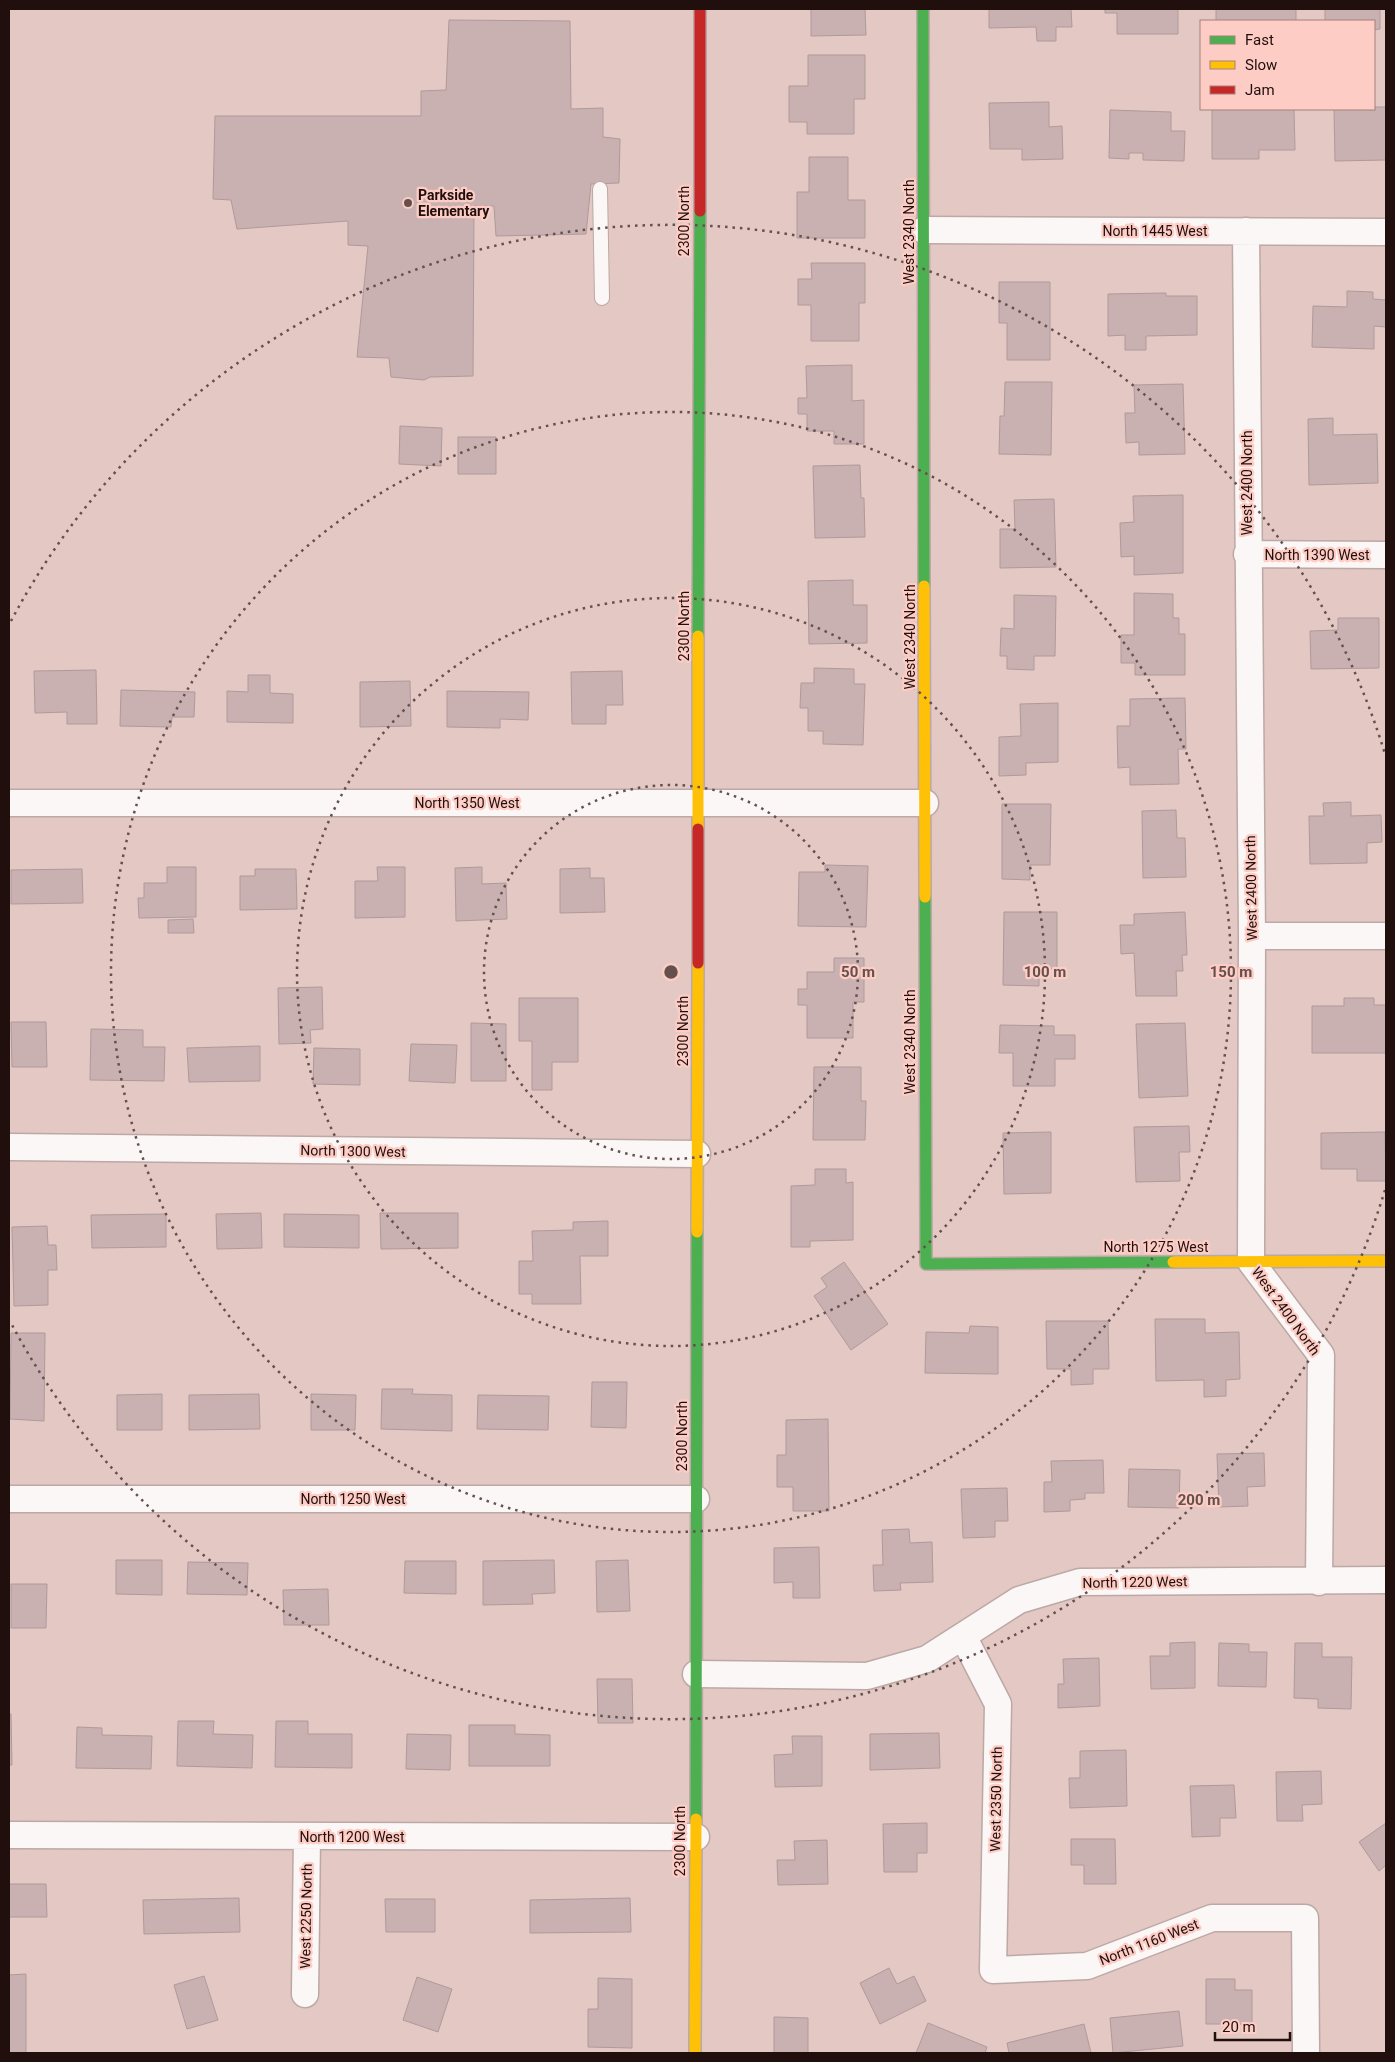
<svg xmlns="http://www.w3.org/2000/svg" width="1395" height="2062" viewBox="0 0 1395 2062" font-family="Roboto,sans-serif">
	<rect width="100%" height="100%" fill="#e3c8c4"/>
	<!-- building -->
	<path fill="#cab1b1" stroke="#af9a9a" d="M 811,9 L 865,9 L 866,35 L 811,36 Z
		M 989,9 L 1071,9 L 1072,27 L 1056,27 L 1056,41 L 1037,41 L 1036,27 L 989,28 Z
		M 1105,9 L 1178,9 L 1178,34 L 1117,34 L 1117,13 L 1105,13 Z
		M 1216,9 L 1296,9 L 1296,21 L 1216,21 Z
		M 1325,9 L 1380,9 L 1380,29 L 1374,30 L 1374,21 L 1325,21 Z
		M 449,20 L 570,21 L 571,109 L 603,108 L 603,137 L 620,139 L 619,183 L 591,184 L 586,234 L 496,236 L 494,206 L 474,206 L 473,376 L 430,377 L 424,380 L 391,377 L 389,358 L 357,357 L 368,246 L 348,245 L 348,221 L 237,229 L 231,200 L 213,199 L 215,116 L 421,116 L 421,91 L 446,90 Z
		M 808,55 L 865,55 L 865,99 L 854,99 L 854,134 L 807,134 L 807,122 L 789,122 L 789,86 L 808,86 Z
		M 1049,102 L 1049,127 L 1062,126 L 1063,159 L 1022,160 L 1022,149 L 990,149 L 989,103 Z
		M 1374,107 L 1386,107 L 1386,160 L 1335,161 L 1334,109 L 1374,109 Z
		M 1212,109 L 1294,109 L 1295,150 L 1259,150 L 1259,159 L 1212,159 Z
		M 1110,110 L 1171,112 L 1171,131 L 1185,131 L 1184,161 L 1143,160 L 1143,153 L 1129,153 L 1129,159 L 1109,158 Z
		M 809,157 L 848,157 L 848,200 L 865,200 L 865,238 L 797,238 L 797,192 L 809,192 Z
		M 811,263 L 865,263 L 865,303 L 859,303 L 859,341 L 811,341 L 811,305 L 798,305 L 798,279 L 812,279 Z
		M 999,282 L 1050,282 L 1050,360 L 1007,360 L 1007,323 L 999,323 Z
		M 1347,291 L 1373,292 L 1373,299 L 1386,300 L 1386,327 L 1374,326 L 1374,349 L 1312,347 L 1313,306 L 1347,307 Z
		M 1166,293 L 1166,296 L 1197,296 L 1197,335 L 1146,336 L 1146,350 L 1125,350 L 1125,335 L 1108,336 L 1108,294 Z
		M 852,365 L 852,401 L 864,400 L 864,444 L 834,444 L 834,431 L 807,431 L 807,414 L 798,414 L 798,398 L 807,398 L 806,366 Z
		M 1005,382 L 1052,382 L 1051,455 L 999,454 L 1000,416 L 1004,416 Z
		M 1183,384 L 1185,454 L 1139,455 L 1139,442 L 1126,443 L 1125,413 L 1135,413 L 1134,385 Z
		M 1333,418 L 1333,435 L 1377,434 L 1378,483 L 1309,485 L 1308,419 Z
		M 400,426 L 442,428 L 441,466 L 399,464 Z
		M 458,437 L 496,437 L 496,474 L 458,474 Z
		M 860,465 L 861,498 L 864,498 L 865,537 L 815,538 L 813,466 Z
		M 1183,495 L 1183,573 L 1134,575 L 1134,556 L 1121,557 L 1120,523 L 1134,522 L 1133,496 Z
		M 1054,499 L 1056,567 L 1000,568 L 1000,529 L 1015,529 L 1014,500 Z
		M 853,580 L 853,605 L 867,605 L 867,643 L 809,644 L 808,581 Z
		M 1134,593 L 1173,594 L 1173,618 L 1179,618 L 1179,634 L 1185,634 L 1185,675 L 1135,675 L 1135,663 L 1121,663 L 1121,635 L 1134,635 Z
		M 1014,595 L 1056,596 L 1055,656 L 1034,656 L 1034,670 L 1007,669 L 1007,656 L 1000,656 L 1001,628 L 1014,629 Z
		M 1338,618 L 1379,618 L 1379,668 L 1311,669 L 1310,631 L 1338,630 Z
		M 814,668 L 854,669 L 854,684 L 865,684 L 863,745 L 823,744 L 823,731 L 808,731 L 808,708 L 800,708 L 801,683 L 814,683 Z
		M 96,670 L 97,724 L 67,724 L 67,712 L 35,713 L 34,671 Z
		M 622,671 L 623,705 L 606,705 L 606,724 L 572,724 L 571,672 Z
		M 248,675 L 270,675 L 270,693 L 293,694 L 293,723 L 227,722 L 227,691 L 248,692 Z
		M 410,681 L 411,726 L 360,727 L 360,682 Z
		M 121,690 L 195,692 L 194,717 L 172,717 L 171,727 L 120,726 Z
		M 447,691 L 529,692 L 528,720 L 500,719 L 500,728 L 447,727 Z
		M 1185,698 L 1186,749 L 1178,749 L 1179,784 L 1130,785 L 1130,767 L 1118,768 L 1117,726 L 1130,726 L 1130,699 Z
		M 1058,703 L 1058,762 L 1026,763 L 1026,775 L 999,776 L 999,737 L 1021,736 L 1020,704 Z
		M 1351,802 L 1351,816 L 1381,815 L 1382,842 L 1367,843 L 1367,863 L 1310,864 L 1309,816 L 1324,816 L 1323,803 Z
		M 1002,804 L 1051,804 L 1050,865 L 1030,865 L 1030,880 L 1002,879 Z
		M 1176,810 L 1177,838 L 1185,838 L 1186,877 L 1143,878 L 1142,811 Z
		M 825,865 L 868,866 L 866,927 L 798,926 L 799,872 L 825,872 Z
		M 167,867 L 196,867 L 196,917 L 139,918 L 138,898 L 144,898 L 144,883 L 167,883 Z
		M 377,867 L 405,867 L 405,917 L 355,918 L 355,881 L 378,881 Z
		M 482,867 L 482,884 L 506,883 L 507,919 L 456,921 L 455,868 Z
		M 590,868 L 590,878 L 604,878 L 605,912 L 560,913 L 560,869 Z
		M 82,869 L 83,903 L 11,904 L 11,870 Z
		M 255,869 L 296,869 L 297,909 L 240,910 L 240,876 L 255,876 Z
		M 1004,912 L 1057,912 L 1057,969 L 1039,969 L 1039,986 L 1003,985 Z
		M 1185,912 L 1187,955 L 1182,955 L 1183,971 L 1176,971 L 1177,996 L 1136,996 L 1134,953 L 1121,954 L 1120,925 L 1134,925 L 1134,914 Z
		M 193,919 L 194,933 L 168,933 L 168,920 Z
		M 834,958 L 864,958 L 864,1002 L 853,1002 L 853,1038 L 807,1038 L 807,1005 L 798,1005 L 798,989 L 807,989 L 807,972 L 834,972 Z
		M 322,987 L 323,1029 L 310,1030 L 311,1043 L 279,1044 L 278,988 Z
		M 519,998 L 578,998 L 578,1062 L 552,1062 L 552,1090 L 532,1090 L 532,1041 L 519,1041 Z
		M 1344,998 L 1374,998 L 1374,1005 L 1386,1005 L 1386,1053 L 1312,1053 L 1312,1006 L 1344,1006 Z
		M 11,1022 L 46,1022 L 47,1067 L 12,1067 Z
		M 471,1023 L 506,1024 L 506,1081 L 471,1081 Z
		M 1185,1023 L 1188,1096 L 1139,1098 L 1136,1024 Z
		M 1000,1025 L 1054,1026 L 1054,1035 L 1075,1035 L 1075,1059 L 1055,1059 L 1055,1086 L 1013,1086 L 1013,1053 L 999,1053 Z
		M 91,1029 L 143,1030 L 143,1047 L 165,1047 L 164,1081 L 90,1080 Z
		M 411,1044 L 457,1045 L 455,1083 L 409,1081 Z
		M 260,1046 L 260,1081 L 189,1082 L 187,1048 Z
		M 314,1048 L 360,1049 L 360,1085 L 313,1084 Z
		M 814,1067 L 861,1067 L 861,1101 L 866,1101 L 865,1140 L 813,1140 Z
		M 1189,1126 L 1190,1152 L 1179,1152 L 1180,1181 L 1136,1182 L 1134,1127 Z
		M 1051,1132 L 1051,1193 L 1004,1194 L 1003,1133 Z
		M 1385,1132 L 1386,1181 L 1357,1181 L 1357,1169 L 1321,1169 L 1321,1133 Z
		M 815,1169 L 846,1169 L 846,1183 L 853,1182 L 853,1240 L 810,1241 L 810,1247 L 791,1247 L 791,1186 L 815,1185 Z
		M 261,1213 L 262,1248 L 217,1249 L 216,1214 Z
		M 380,1213 L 458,1213 L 458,1248 L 381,1249 Z
		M 166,1214 L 166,1247 L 92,1248 L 91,1215 Z
		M 284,1214 L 359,1215 L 359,1248 L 284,1247 Z
		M 608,1221 L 608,1256 L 580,1256 L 581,1304 L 532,1304 L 532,1294 L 519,1294 L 519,1261 L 533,1261 L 532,1231 L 573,1230 L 573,1222 Z
		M 47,1226 L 48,1245 L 56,1245 L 57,1270 L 48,1270 L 48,1305 L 14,1306 L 12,1227 Z
		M 844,1262 L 888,1324 L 851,1350 L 814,1296 L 827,1287 L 821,1278 Z
		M 1155,1319 L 1205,1319 L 1205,1333 L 1239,1332 L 1240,1379 L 1226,1380 L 1226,1396 L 1204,1397 L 1204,1380 L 1156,1381 Z
		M 1046,1321 L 1108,1321 L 1109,1369 L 1093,1369 L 1093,1384 L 1071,1385 L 1071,1369 L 1047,1369 Z
		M 970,1326 L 998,1327 L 998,1374 L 925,1373 L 926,1332 L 969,1333 Z
		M 11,1333 L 45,1333 L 44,1421 L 10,1419 Z
		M 592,1382 L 627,1382 L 626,1428 L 591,1427 Z
		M 382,1389 L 413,1389 L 412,1394 L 452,1395 L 452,1431 L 381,1429 Z
		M 162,1394 L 162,1430 L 117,1430 L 117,1395 Z
		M 259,1394 L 260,1429 L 189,1430 L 189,1395 Z
		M 311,1394 L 356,1395 L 355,1430 L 311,1430 Z
		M 478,1395 L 549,1396 L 548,1430 L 477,1429 Z
		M 828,1419 L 829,1511 L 793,1511 L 793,1487 L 777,1487 L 777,1455 L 786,1455 L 786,1420 Z
		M 1264,1453 L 1265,1486 L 1247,1487 L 1248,1506 L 1219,1507 L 1217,1454 Z
		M 1103,1460 L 1104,1493 L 1085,1493 L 1085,1499 L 1070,1500 L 1070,1511 L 1044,1512 L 1044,1482 L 1052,1482 L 1051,1461 Z
		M 1129,1469 L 1180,1470 L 1179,1508 L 1128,1507 Z
		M 1007,1488 L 1008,1521 L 995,1521 L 995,1537 L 963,1538 L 961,1489 Z
		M 909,1529 L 910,1543 L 932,1542 L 933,1582 L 900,1583 L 901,1590 L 874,1591 L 873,1565 L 883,1565 L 882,1530 Z
		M 819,1547 L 820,1598 L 793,1598 L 793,1582 L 774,1583 L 774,1548 Z
		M 116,1560 L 162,1560 L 162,1595 L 116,1594 Z
		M 554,1560 L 555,1593 L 532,1594 L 533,1604 L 483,1605 L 483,1561 Z
		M 628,1560 L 630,1611 L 597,1612 L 596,1561 Z
		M 405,1561 L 456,1561 L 456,1594 L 404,1593 Z
		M 188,1562 L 248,1563 L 247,1595 L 187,1594 Z
		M 11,1584 L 47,1584 L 46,1628 L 11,1628 Z
		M 328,1589 L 329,1625 L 284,1625 L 283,1590 Z
		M 1195,1642 L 1195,1688 L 1151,1689 L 1150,1656 L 1170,1656 L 1170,1643 Z
		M 1219,1643 L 1249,1644 L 1249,1652 L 1267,1652 L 1266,1687 L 1218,1686 Z
		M 1295,1643 L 1322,1643 L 1322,1657 L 1352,1657 L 1351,1709 L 1318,1708 L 1318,1699 L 1294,1698 Z
		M 1099,1658 L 1100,1706 L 1058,1708 L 1058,1684 L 1064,1684 L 1063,1659 Z
		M 597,1679 L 632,1679 L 633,1723 L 598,1723 Z
		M 9,1714 L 11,1714 L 12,1765 L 9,1765 Z
		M 178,1721 L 214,1721 L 213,1734 L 253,1735 L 252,1768 L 177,1766 Z
		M 276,1721 L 308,1721 L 308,1734 L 352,1734 L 352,1768 L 275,1767 Z
		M 469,1725 L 515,1725 L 515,1734 L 550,1735 L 550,1766 L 469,1766 Z
		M 77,1727 L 102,1728 L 102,1735 L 152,1736 L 151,1769 L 76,1768 Z
		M 939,1733 L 940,1768 L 870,1770 L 870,1734 Z
		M 407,1734 L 451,1735 L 450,1770 L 406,1769 Z
		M 792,1736 L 822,1736 L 822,1786 L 775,1787 L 774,1755 L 793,1754 Z
		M 1126,1750 L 1127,1806 L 1070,1808 L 1069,1778 L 1080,1778 L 1080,1751 Z
		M 1321,1771 L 1322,1804 L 1302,1805 L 1303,1821 L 1277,1821 L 1276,1772 Z
		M 1234,1785 L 1236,1818 L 1220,1818 L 1220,1836 L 1192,1837 L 1190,1786 Z
		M 927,1823 L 927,1853 L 917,1853 L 917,1872 L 884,1872 L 883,1824 Z
		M 1386,1823 L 1386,1865 L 1379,1871 L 1359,1842 Z
		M 1071,1839 L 1115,1839 L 1116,1884 L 1084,1884 L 1084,1865 L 1071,1865 Z
		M 827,1840 L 828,1884 L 778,1885 L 777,1860 L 795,1860 L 794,1841 Z
		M 9,1884 L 46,1884 L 47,1917 L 9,1917 Z
		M 239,1898 L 240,1932 L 144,1934 L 143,1900 Z
		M 630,1898 L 631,1932 L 530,1933 L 530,1900 Z
		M 385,1899 L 435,1899 L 435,1932 L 386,1932 Z
		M 889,1968 L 897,1984 L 914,1976 L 926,2001 L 880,2024 L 860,1983 Z
		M 26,1974 L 26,2053 L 9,2053 L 9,1975 Z
		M 204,1976 L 218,2020 L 187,2029 L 174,1985 Z
		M 417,1977 L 452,1989 L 438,2032 L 403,2020 Z
		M 598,1978 L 632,1979 L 632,2048 L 588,2047 L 588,2009 L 598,2009 Z
		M 1206,1979 L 1235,1979 L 1235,1990 L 1252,1990 L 1252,2024 L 1206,2024 Z
		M 1179,2011 L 1183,2046 L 1113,2053 L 1110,2018 Z
		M 774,2017 L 808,2018 L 808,2053 L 774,2053 Z
		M 928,2023 L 987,2047 L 985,2053 L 916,2053 Z
		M 1084,2024 L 1091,2053 L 1009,2053 L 1007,2043 Z"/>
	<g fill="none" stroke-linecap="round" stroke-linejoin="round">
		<!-- lane casing -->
		<g stroke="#bca8a5" stroke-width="16">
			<path id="lane" d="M 600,189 L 602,298"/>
		</g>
		<!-- street casing -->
		<g stroke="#bca8a5" stroke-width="29">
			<path id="street" d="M 924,230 L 1386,232
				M 1246,231 L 1252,936 L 1251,1262 L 1321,1355 L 1319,1582
				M 1247,554 L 1386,555
				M 9,803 L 925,803
				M 1252,936 L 1386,936
				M 9,1147 L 697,1154
				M 9,1499 L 696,1499
				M 963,1636 L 998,1704 L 993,1970 L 1087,1966 L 1212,1918 L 1305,1918 L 1306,2053
				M 696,1674 L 867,1676 L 927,1659 L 1019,1600 L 1080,1582 L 1386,1580
				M 9,1835 L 696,1837
				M 305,1994 L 307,1837"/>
		</g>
		<!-- fast casing -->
		<g stroke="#bca8a5" stroke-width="14">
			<path id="fast" d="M 923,9 L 924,586
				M 698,636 L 700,211
				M 925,897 L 926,1264 L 1173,1262
				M 696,1819 L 697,1232"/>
		</g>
		<!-- slow casing -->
		<g stroke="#bca8a5" stroke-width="14">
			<path id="slow" d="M 924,586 L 925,897
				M 698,829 L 698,636
				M 697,1232 L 698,963
				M 1173,1262 L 1386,1261
				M 695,2053 L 696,1819"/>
		</g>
		<!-- jam casing -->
		<g stroke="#bca8a5" stroke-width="14">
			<path id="jam" d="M 700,211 L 700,9
				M 698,963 L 698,829"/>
		</g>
		<!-- lane -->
		<use href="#lane" stroke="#fbf7f6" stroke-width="14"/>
		<!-- street -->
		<use href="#street" stroke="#fbf7f6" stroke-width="26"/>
		<!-- fast -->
		<use href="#fast" stroke="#4caf50" stroke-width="11"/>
		<!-- slow -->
		<use href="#slow" stroke="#ffc107" stroke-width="11"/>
		<!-- jam -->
		<use href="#jam" stroke="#c62828" stroke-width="11"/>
	</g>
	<!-- distance rings -->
	<g fill="none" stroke="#64504d" stroke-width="2.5" stroke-dasharray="2.5 5">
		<circle cx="671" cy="972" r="187"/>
		<circle cx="671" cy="972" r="374"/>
		<circle cx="671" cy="972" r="560"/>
		<path d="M1385 1190A747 747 0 0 1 11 1323M11 621A747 747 0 0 1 1385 754"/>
	</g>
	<!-- markers -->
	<circle fill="#64504d" stroke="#fdccc4" stroke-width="2" cx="408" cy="203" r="5"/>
	<g text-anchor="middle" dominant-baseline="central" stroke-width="4.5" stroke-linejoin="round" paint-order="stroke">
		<!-- poi labels -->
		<g font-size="14" font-weight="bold" fill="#200f0d" stroke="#fdccc4" text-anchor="start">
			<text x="418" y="195">Parkside<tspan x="418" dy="16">Elementary</tspan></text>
		</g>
		<!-- street labels -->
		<g font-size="14" fill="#200f0d" stroke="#fdccc4">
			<text transform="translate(684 221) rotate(-90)">2300 North</text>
			<text x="1155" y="231">North 1445 West</text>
			<text transform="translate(909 232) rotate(-90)">West 2340 North</text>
			<text transform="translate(1247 483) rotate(-90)">West 2400 North</text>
			<text x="1317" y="555">North 1390 West</text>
			<text transform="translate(684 626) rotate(-90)">2300 North</text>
			<text transform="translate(910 637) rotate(-90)">West 2340 North</text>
			<text x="467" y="803">North 1350 West</text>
			<text transform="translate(1251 888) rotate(-91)">West 2400 North</text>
			<text transform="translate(683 1031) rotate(-90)">2300 North</text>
			<text transform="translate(910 1042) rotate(-90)">West 2340 North</text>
			<text transform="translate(353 1151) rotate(1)">North 1300 West</text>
			<text x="1156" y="1247">North 1275 West</text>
			<text transform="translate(1286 1311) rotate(54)">West 2400 North</text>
			<text transform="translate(682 1436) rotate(-90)">2300 North</text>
			<text x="353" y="1499">North 1250 West</text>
			<text transform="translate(1135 1582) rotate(-1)">North 1220 West</text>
			<text transform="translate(996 1799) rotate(-89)">West 2350 North</text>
			<text x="352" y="1837">North 1200 West</text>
			<text transform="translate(680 1841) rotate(-90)">2300 North</text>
			<text transform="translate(306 1916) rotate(-89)">West 2250 North</text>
			<text transform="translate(1149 1942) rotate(-21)">North 1160 West</text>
		</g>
	</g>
	<circle cx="671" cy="972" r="8" fill="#64504d" stroke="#fdccc4" stroke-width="2.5"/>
	<g font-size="15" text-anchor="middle" font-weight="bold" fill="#64504d" stroke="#fdccc4" stroke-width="4.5" stroke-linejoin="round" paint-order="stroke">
		<text x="858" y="977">50 m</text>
		<text x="1045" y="977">100 m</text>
		<text x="1231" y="977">150 m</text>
		<text x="1199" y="1505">200 m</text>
	</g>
	<!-- border -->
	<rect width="1395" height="2062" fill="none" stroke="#200f0d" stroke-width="20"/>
	<!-- legend -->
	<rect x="1200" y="20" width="175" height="90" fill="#fdccc4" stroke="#a5807b"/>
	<rect x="1210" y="36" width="25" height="8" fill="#4caf50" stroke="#a5807b"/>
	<text x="1245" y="45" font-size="15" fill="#200f0d">Fast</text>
	<rect x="1210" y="61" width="25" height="8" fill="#ffc107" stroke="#a5807b"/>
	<text x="1245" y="70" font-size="15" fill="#200f0d">Slow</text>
	<rect x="1210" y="86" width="25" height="8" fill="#c62828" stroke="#a5807b"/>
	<text x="1245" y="95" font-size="15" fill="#200f0d">Jam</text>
	<!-- scale -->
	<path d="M1215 2032v8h75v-8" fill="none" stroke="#200f0d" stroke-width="2.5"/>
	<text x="1222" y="2032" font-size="15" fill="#200f0d" stroke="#fdccc4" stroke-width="4" paint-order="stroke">20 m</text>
</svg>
